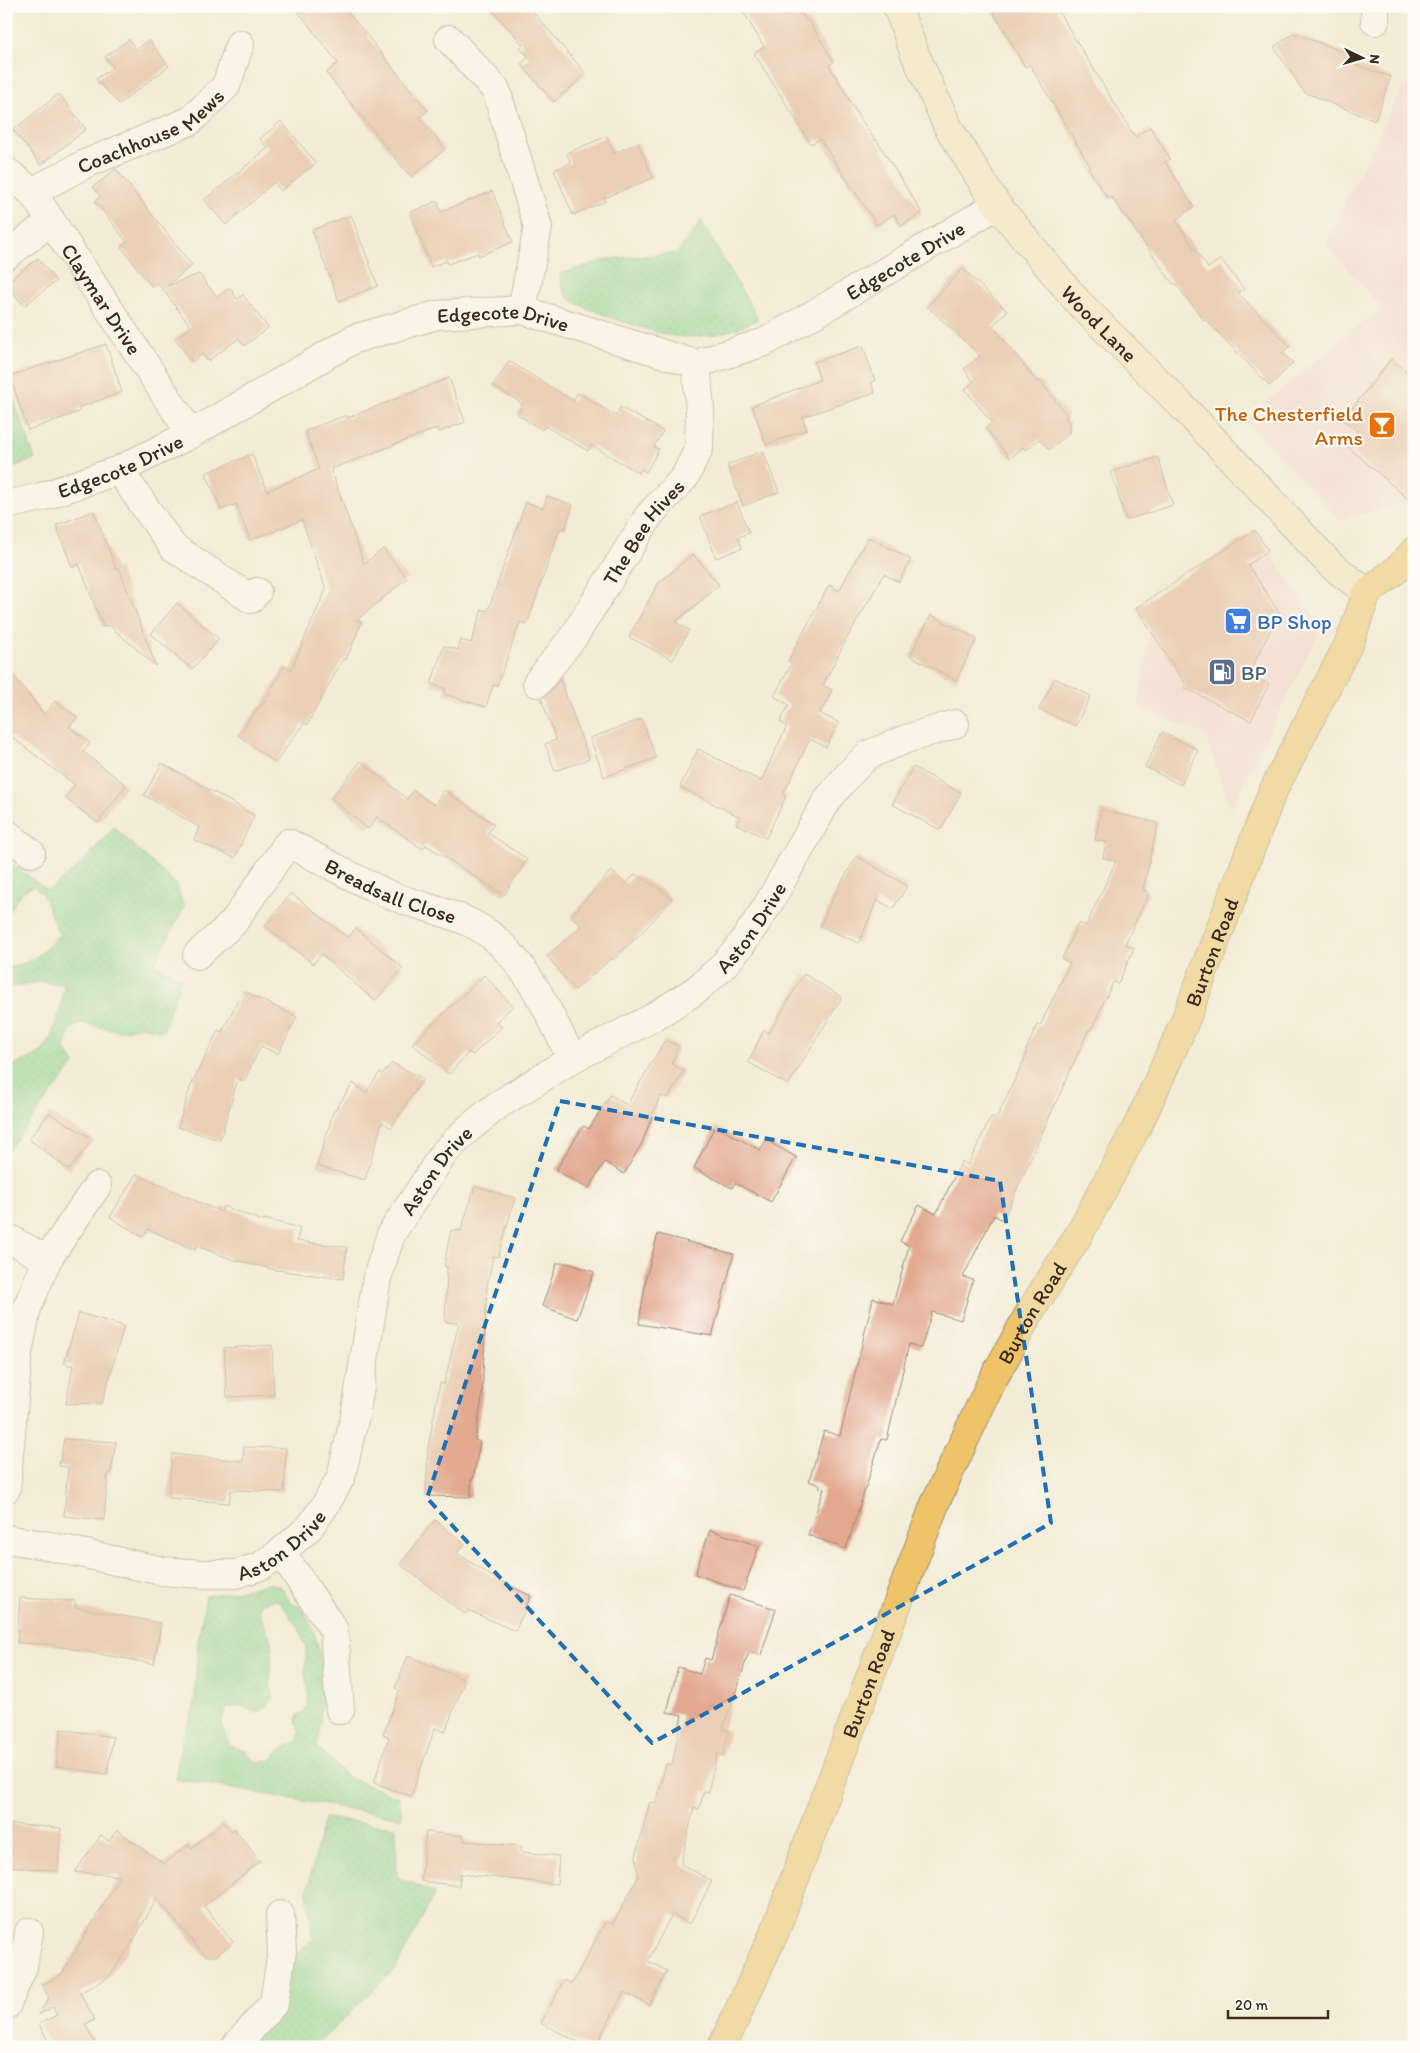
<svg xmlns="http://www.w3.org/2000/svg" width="1420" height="2053" viewBox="0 0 1420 2053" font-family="Itim,sans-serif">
	<defs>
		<pattern id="green-dots" width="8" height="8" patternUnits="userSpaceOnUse" patternTransform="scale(1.25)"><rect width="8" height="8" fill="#83d291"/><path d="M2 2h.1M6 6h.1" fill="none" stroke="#72b47d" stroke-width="1.8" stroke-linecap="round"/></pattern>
	</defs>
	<rect width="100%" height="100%" fill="#fdfcf7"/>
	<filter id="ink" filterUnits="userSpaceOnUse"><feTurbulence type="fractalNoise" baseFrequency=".02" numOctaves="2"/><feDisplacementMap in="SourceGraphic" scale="10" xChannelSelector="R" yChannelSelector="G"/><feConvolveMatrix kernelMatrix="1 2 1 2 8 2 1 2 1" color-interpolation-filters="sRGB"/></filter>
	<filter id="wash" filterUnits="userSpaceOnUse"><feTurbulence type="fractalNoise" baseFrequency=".0096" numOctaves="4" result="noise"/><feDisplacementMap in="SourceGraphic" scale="20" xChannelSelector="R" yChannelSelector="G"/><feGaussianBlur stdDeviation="1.12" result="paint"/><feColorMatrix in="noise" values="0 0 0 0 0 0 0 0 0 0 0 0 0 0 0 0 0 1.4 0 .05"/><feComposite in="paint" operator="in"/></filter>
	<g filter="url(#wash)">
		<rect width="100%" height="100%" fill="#f3ecd6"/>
		<!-- built -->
		<path fill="#f7cfd1" d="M 1404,83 L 1414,89 L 1414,500 L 1339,520 L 1247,423 L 1251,415 L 1381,307 L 1325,243 Z
			M 1268,551 L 1322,627 L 1231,809 L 1205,735 L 1138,706 L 1150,629 Z"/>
		<!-- green -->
		<path fill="url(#green-dots)" stroke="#5f7e58" fill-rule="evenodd" d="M 701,221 L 758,319 C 733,333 701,339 673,336 C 657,334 578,308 569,298 C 563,291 561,283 560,274 L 609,259 L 677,253 Z
			M 6,378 L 35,459 L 6,469 Z
			M 114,827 L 176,885 L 184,907 L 155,964 L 181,978 L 163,1031 L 142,1026 L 119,1031 L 81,1023 L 69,1030 L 65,1049 L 75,1063 L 6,1153 L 6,1069 C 17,1063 32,1059 42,1051 C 53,1042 63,999 64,984 L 41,982 L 6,987 L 6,968 C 30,964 45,953 59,934 L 42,893 L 34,886 C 19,890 12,906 6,919 L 6,886 L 9,868 L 6,865 L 6,859 L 48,891 L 78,867 Z
			M 269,1583 L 281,1587 L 291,1604 L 300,1606 C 330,1651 323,1697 317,1747 L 349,1778 L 399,1797 L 402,1818 L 176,1779 L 178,1758 L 183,1739 L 194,1707 L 198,1642 L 206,1596 L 248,1589 ZM 275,1600 L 280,1602 L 299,1629 L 306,1648 L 305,1674 L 309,1697 L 307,1707 L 304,1712 L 298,1715 L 296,1722 C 306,1749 289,1741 278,1752 C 276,1754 276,1757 274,1759 L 259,1763 L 252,1759 L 246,1751 L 230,1746 C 224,1731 216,1720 229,1707 L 244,1706 C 257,1719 266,1710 273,1696 C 266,1674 275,1658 270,1638 C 267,1625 257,1619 260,1604 Z
			M 324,1818 L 396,1827 L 397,1877 L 435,1893 L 396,1968 L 315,2047 L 245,2047 L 297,1954 L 313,1939 L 307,1892 Z"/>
		<g id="blocks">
			<!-- building -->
			<path fill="#e2a990" d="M 294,6 L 343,6 L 428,111 L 420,117 L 445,149 L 411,177 L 326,73 L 338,63 Z
				M 489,6 L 528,6 L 586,74 L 554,102 L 521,64 L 529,57 L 520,48 L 523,45 Z
				M 740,6 L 797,6 L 806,21 L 808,20 L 834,62 L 829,65 L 858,115 L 875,140 L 876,139 L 922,213 L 901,226 L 894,214 L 877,225 L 820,139 L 811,144 L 754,53 L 764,47 Z
				M 990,6 L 1055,6 L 1135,137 L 1150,127 L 1170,159 L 1165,162 L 1194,207 L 1175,220 L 1208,268 L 1221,259 L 1244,289 L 1238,293 L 1290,346 L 1282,353 L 1293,363 L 1270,386 L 1205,319 L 1204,320 L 1175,283 L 1173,284 L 1112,197 L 1108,199 L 1088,167 L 1090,166 L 1030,65 L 1025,67 Z
				M 1294,33 L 1359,58 L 1356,65 L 1391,77 L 1375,121 L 1304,92 L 1274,47 Z
				M 129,39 L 136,50 L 149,40 L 169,66 L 119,104 L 96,79 L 113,67 L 105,57 Z
				M 59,94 L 86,129 L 41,165 L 13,130 Z
				M 281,121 L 316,163 L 281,191 L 274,182 L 226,225 L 204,200 L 268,148 L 260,139 Z
				M 607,136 L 614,153 L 638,143 L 653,178 L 604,198 L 606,201 L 573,215 L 554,170 L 571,163 L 567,153 Z
				M 116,169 L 192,265 L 167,286 L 199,274 L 217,297 L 230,288 L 237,299 L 243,295 L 268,328 L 244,346 L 239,338 L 208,361 L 203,354 L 192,362 L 175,338 L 191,327 L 158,283 L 152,287 L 121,247 L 127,242 L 95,201 L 101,197 L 93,187 Z
				M 492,191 L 513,242 L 479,256 L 478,253 L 448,264 L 447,261 L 431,267 L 410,212 L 437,201 L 441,212 Z
				M 351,215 L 378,286 L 339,301 L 312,230 Z
				M 38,258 L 56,281 L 24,306 L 6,283 Z
				M 963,269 L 1007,311 L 993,326 L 1037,382 L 1039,380 L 1068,416 L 1065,418 L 1069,423 L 1069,433 L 1049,450 L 1039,439 L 1026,450 L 1023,447 L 1010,458 L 985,428 L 992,423 L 965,389 L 974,382 L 964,369 L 980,356 L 927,306 Z
				M 106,344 L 122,392 L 78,408 L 79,412 L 28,430 L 10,376 Z
				M 863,346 L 875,381 L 871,382 L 875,393 L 802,417 L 807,429 L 766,445 L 752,406 L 820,380 L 814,362 Z
				M 1391,359 L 1414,377 L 1414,504 L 1347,446 L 1358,431 L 1343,420 Z
				M 509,361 L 573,401 L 578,393 L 616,416 L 620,407 L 663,431 L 654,447 L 659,449 L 646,472 L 641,469 L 639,473 L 591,445 L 588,451 L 545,426 L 542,430 L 517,414 L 523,404 L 493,386 Z
				M 449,378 L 465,422 L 439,432 L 438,428 L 331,469 L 364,564 L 383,549 L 407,578 L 357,620 L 362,622 L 346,660 L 343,659 L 307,725 L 304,723 L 275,763 L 238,735 L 260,705 L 262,706 L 284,666 L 291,670 L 326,589 L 302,520 L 250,540 L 236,504 L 221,510 L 206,473 L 252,454 L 267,491 L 319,469 L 305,431 L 346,415 L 347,418 Z
				M 763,451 L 779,492 L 743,506 L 727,465 Z
				M 1158,457 L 1173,505 L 1126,520 L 1111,472 Z
				M 547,496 L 573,505 L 565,529 L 560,528 L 527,624 L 520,622 L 497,686 L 493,685 L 486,707 L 444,694 L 446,689 L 431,684 L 444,646 L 458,650 L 461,640 L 471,643 L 482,609 L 488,611 L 526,502 L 543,508 Z
				M 737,502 L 749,533 L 738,537 L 742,548 L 716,558 L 700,516 Z
				M 94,511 L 116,569 L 119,568 L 156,666 L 109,625 L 103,627 L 79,564 L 72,567 L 56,525 Z
				M 1255,530 L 1268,551 L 1248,565 L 1279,612 L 1249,674 L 1269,684 L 1251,721 L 1185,688 L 1186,685 L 1136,608 Z
				M 868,537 L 911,559 L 899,582 L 884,574 L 846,640 L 823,685 L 832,690 L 820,713 L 839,723 L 826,747 L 810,739 L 783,795 L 786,796 L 766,838 L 736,824 L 740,817 L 680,787 L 698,749 L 761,781 L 787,726 L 780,722 L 789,705 L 774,696 L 792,663 L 788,661 L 829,585 L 839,591 Z
				M 693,554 L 719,585 L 676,622 L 689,630 L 673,660 L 629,637 L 658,584 Z
				M 177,603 L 219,639 L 192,669 L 151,634 Z
				M 931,615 L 977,639 L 956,680 L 910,656 Z
				M 6,665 L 44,715 L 55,701 L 77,717 L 69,727 L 90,743 L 83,752 L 126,785 L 98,823 L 65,798 L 75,785 L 6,733 Z
				M 1055,678 L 1091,696 L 1075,726 L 1039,709 Z
				M 560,679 L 589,759 L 555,771 L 545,744 L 556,740 L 541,698 L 549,693 Z
				M 642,719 L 656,758 L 604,777 L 590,738 Z
				M 1162,732 L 1198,750 L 1181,785 L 1145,767 Z
				M 361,761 L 407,799 L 413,790 L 434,805 L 444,790 L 494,824 L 488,833 L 527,859 L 504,895 L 426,845 L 423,849 L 377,817 L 368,829 L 331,798 Z
				M 162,763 L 254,815 L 235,858 L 194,840 L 199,827 L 144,795 Z
				M 913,767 L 961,793 L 940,830 L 892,804 Z
				M 1101,810 L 1158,823 L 1143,890 L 1149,893 L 1125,944 L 1134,948 L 1118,984 L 1113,982 L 1091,1030 L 1089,1029 L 1003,1220 L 994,1215 L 963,1277 L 973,1280 L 961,1320 L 932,1312 L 921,1348 L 909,1344 L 887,1440 L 881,1439 L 846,1549 L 808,1535 L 824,1489 L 820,1488 L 820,1485 L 809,1481 L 824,1431 L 840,1436 L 873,1298 L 893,1304 L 909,1246 L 900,1241 L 919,1205 L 936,1214 L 962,1161 L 968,1165 L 991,1117 L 996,1119 L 1027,1054 L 1025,1053 L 1037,1025 L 1040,1026 L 1070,963 L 1062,959 L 1078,923 L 1086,926 L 1116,861 L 1103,858 L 1106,842 L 1095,840 Z
				M 857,856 L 907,886 L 893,909 L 877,900 L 859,943 L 820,926 L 835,893 Z
				M 611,871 L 626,884 L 635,874 L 662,890 L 672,899 L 646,928 L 613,960 L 612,958 L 575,990 L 547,956 L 581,926 L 571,916 Z
				M 291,893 L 348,938 L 356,928 L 403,968 L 375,1001 L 321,954 L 313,964 L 265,926 Z
				M 804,974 L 842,997 L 788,1085 L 748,1062 L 764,1030 L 769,1033 Z
				M 484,975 L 513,1006 L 496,1022 L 502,1027 L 472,1055 L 469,1052 L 449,1074 L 412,1044 Z
				M 243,991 L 297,1017 L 278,1054 L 261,1046 L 244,1081 L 238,1079 L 220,1140 L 178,1127 L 190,1088 L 218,1030 L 222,1032 Z
				M 665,1040 L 678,1046 L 672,1064 L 684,1071 L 668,1098 L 660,1096 L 642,1143 L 624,1174 L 605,1162 L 588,1189 L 556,1170 L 583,1126 L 589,1129 L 610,1095 L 627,1105 Z
				M 392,1063 L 423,1079 L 391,1128 L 382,1122 L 365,1180 L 317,1166 L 333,1113 L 353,1083 L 366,1093 L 380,1072 L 382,1074 Z
				M 49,1113 L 93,1139 L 69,1170 L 29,1139 Z
				M 715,1126 L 760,1150 L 766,1140 L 796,1157 L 771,1202 L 735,1183 L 732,1188 L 694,1168 Z
				M 136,1174 L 221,1212 L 223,1206 L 263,1221 L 264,1219 L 300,1228 L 297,1241 L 347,1247 L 343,1279 L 276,1270 L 231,1259 L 197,1246 L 195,1250 L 148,1229 L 143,1237 L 110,1217 Z
				M 475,1186 L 515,1198 L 498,1257 L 493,1256 L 487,1286 L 482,1398 L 475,1440 L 480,1442 L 473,1479 L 471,1479 L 471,1497 L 426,1496 L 428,1447 L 440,1383 L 444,1384 L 459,1323 L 445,1322 L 447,1267 L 444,1266 L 451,1230 L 461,1231 Z
				M 658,1234 L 734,1254 L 712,1336 L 639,1324 L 646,1278 Z
				M 557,1263 L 568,1263 L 594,1272 L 577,1319 L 542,1306 Z
				M 79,1313 L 124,1326 L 102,1403 L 66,1404 L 73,1366 L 64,1363 Z
				M 272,1345 L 274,1395 L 227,1397 L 224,1348 Z
				M 64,1439 L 116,1442 L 111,1473 L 108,1473 L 104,1520 L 64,1516 L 68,1467 L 59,1466 Z
				M 244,1447 L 286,1448 L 284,1492 L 231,1490 L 229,1503 L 168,1498 L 172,1454 L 243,1461 Z
				M 435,1520 L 465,1544 L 457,1553 L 491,1576 L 531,1596 L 515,1631 L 468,1610 L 465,1614 L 400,1564 Z
				M 710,1530 L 759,1546 L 743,1591 L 695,1574 Z
				M 730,1595 L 776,1609 L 761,1655 L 749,1652 L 723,1729 L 729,1731 L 723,1755 L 717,1754 L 708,1792 L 704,1791 L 699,1809 L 694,1807 L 681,1864 L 712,1881 L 690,1924 L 672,1914 L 648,1961 L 667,1971 L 649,2005 L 624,1992 L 595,2047 L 588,2047 L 541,2023 L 564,1980 L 572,1984 L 606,1921 L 613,1924 L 638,1877 L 636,1856 L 650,1802 L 656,1803 L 666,1764 L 672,1765 L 682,1715 L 667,1712 L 678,1667 L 700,1674 L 705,1658 L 711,1660 Z
				M 20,1598 L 75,1601 L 75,1607 L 161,1623 L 154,1664 L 46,1644 L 17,1643 Z
				M 408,1656 L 465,1680 L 445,1732 L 435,1728 L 411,1796 L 374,1783 L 389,1737 L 383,1735 L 400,1690 L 395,1688 Z
				M 61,1729 L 113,1737 L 107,1774 L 56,1766 Z
				M 223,1822 L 231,1831 L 234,1829 L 260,1861 L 204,1906 L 233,1942 L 216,1956 L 205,1956 L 157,1899 L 127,1951 L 110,1976 L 80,1993 L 95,2020 L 85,2024 L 97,2047 L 51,2047 L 39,2024 L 57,2015 L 53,2007 L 38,2015 L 49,1998 L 42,1985 L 62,1974 L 120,1876 L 75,1872 L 101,1835 L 109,1841 L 117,1830 L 164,1864 L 189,1844 L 192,1848 Z
				M 11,1824 L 61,1828 L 58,1871 L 7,1866 Z
				M 426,1832 L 464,1836 L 464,1841 L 522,1846 L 521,1852 L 559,1856 L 557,1884 L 460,1874 L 459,1886 L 421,1881 Z"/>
		</g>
	</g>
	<g filter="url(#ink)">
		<use href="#blocks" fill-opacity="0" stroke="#978b7a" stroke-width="1"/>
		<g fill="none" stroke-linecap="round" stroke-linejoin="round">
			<!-- street casing -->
			<g stroke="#978b7a" stroke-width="30">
				<g id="street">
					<path d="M 1375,6 L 1375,21"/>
					<path d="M 449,39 L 496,90 L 538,227 L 522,310"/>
					<path id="s1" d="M 6,171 L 32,192 L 191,434"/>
					<path id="s2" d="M 32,192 L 85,164 L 190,121 L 226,86 L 240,44"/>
					<path d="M 6,256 L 51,221"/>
					<path d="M 119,470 L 173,547 L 251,599 L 257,592"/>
					<path id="s3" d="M 6,505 L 41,497 L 119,470 L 191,434 L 354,339 L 437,315 L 522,310 L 696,364 L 765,342 L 821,310 L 997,205"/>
					<path id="s4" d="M 537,683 L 574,636 L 650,514 L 685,477 L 699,448 L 700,409 L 696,364"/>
					<path d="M 6,833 L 31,853"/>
					<path id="s5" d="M 197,955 L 233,923 L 288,843 C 320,859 351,877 383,892 C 423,910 467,912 500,943 C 533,975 552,1019 572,1059"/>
					<path d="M 10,1239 L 47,1260"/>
					<path d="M 6,1489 L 18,1353 L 27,1308 L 47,1260 L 97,1186"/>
					<path id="s6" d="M 6,1539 L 44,1545 L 162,1571 L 202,1574 L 236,1574 L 261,1566 L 281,1552 L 309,1528 L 326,1504 L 341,1477 L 356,1411 L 377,1278 L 391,1234 L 444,1153 L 468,1129 L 498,1105 L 572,1059 L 652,1018 L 696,990 L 721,968 L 741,945 L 766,908 L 828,799 L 848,775 L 868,755 L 906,739 L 955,724"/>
					<path d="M 281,1552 L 334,1630 L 340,1710"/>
					<path d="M 6,2006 L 23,1967 L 29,1932"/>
					<path d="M 235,2047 L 274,2003 L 282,1951 L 280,1915"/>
				</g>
			</g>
			<!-- secondary casing -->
			<g stroke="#978b7a" stroke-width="30">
				<g id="secondary">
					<path id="s7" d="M 897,6 L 915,54 L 948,127 L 997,205 L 1078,302 L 1182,406 L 1330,564 L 1367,593"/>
				</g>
			</g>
			<!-- highway casing -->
			<g stroke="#978b7a" stroke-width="30">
				<g id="highway">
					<path id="s8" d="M 722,2047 L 775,1931 L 936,1501 L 991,1383 L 1030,1312 L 1078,1236 L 1140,1121 L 1183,1026 L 1272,793 L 1350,641 L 1367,593 L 1401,566 L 1414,551"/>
				</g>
			</g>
			<!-- street -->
			<use href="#street" stroke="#fff" stroke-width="28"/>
			<!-- secondary -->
			<use href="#secondary" stroke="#f9e7c3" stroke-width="28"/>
			<!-- highway -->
			<use href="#highway" stroke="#efc469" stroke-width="28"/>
		</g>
	</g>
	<!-- marked area -->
	<path d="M0 0H1420V2053H0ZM 560,1101 L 1000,1181 L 1051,1523 L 652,1743 L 427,1498 Z" fill="#f3ecd6" fill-opacity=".55" fill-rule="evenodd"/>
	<path fill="none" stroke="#1f6fb2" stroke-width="4" stroke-dasharray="10 6" stroke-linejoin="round" d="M 560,1101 L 1000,1181 L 1051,1523 L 652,1743 L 427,1498 Z"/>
	<!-- icons -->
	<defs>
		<g id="bar-square" transform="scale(1.4375)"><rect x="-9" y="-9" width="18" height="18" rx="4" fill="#e8710a" stroke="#fdfcf7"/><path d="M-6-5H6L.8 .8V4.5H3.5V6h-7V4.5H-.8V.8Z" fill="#fff"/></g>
		<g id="supermarket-square" transform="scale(1.4375)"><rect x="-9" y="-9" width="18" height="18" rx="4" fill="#3f7fe0" stroke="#fdfcf7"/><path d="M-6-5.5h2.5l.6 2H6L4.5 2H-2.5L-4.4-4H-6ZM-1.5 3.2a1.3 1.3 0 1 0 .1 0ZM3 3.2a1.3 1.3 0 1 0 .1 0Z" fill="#fff"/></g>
		<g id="fuel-square" transform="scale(1.4375)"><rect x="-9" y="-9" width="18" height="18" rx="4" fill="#5c6f8a" stroke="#fdfcf7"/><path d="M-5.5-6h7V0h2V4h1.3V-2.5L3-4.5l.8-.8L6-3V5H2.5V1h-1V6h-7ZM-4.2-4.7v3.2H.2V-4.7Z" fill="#fff"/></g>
	</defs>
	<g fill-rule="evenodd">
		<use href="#bar-square" x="1382" y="425"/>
		<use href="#supermarket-square" x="1238" y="621"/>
		<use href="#fuel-square" x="1222" y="672"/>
	</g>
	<g text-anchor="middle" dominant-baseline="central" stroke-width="4.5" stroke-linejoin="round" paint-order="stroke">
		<!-- street labels -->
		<g font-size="21" fill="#3b2a1e" stroke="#fdfcf7">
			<text stroke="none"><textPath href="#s2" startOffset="134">Coachhouse Mews</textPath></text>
			<text stroke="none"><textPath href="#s3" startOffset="976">Edgecote Drive</textPath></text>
			<text stroke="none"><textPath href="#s1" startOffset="161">Claymar Drive</textPath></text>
			<text stroke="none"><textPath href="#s3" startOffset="541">Edgecote Drive</textPath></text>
			<text stroke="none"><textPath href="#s7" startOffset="380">Wood Lane</textPath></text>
			<text stroke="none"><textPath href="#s3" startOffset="121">Edgecote Drive</textPath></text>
			<text stroke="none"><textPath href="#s4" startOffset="185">The Bee Hives</textPath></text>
			<text stroke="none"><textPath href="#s5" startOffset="259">Breadsall Close</textPath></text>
			<text stroke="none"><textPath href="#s6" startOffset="1112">Aston Drive</textPath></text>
			<text stroke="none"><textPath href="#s8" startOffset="1202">Burton Road</textPath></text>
			<text stroke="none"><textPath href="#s6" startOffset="708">Aston Drive</textPath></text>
			<text stroke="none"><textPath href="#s8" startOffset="798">Burton Road</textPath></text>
			<text stroke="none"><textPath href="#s6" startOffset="288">Aston Drive</textPath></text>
			<text stroke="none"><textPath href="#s8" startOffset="392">Burton Road</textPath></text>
		</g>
		<!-- food labels -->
		<g font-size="21" fill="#c56008" stroke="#fdfcf7" text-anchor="end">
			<text x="1363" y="413">The Chesterfield<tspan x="1363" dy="24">Arms</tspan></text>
		</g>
		<!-- shop labels -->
		<g font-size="21" fill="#366cbe" stroke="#fdfcf7" text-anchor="start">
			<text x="1257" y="621">BP Shop</text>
		</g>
		<!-- service labels -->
		<g font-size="21" fill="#4e5e75" stroke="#fdfcf7" text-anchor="start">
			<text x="1241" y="672">BP</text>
		</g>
	</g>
	<!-- margin -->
	<rect width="1420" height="2053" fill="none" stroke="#fdfcf7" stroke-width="25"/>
	<!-- north arrow -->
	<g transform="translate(1362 58) rotate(95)" stroke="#fdfcf7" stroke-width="4" paint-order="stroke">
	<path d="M0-4L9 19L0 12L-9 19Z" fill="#3b2a1e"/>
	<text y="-8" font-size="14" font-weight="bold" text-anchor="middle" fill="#3b2a1e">N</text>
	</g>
	<!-- scale -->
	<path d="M1228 2010v8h100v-8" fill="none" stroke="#3b2a1e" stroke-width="2.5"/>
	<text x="1235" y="2010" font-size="15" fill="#3b2a1e" stroke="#fdfcf7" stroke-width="4" paint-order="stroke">20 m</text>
</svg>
